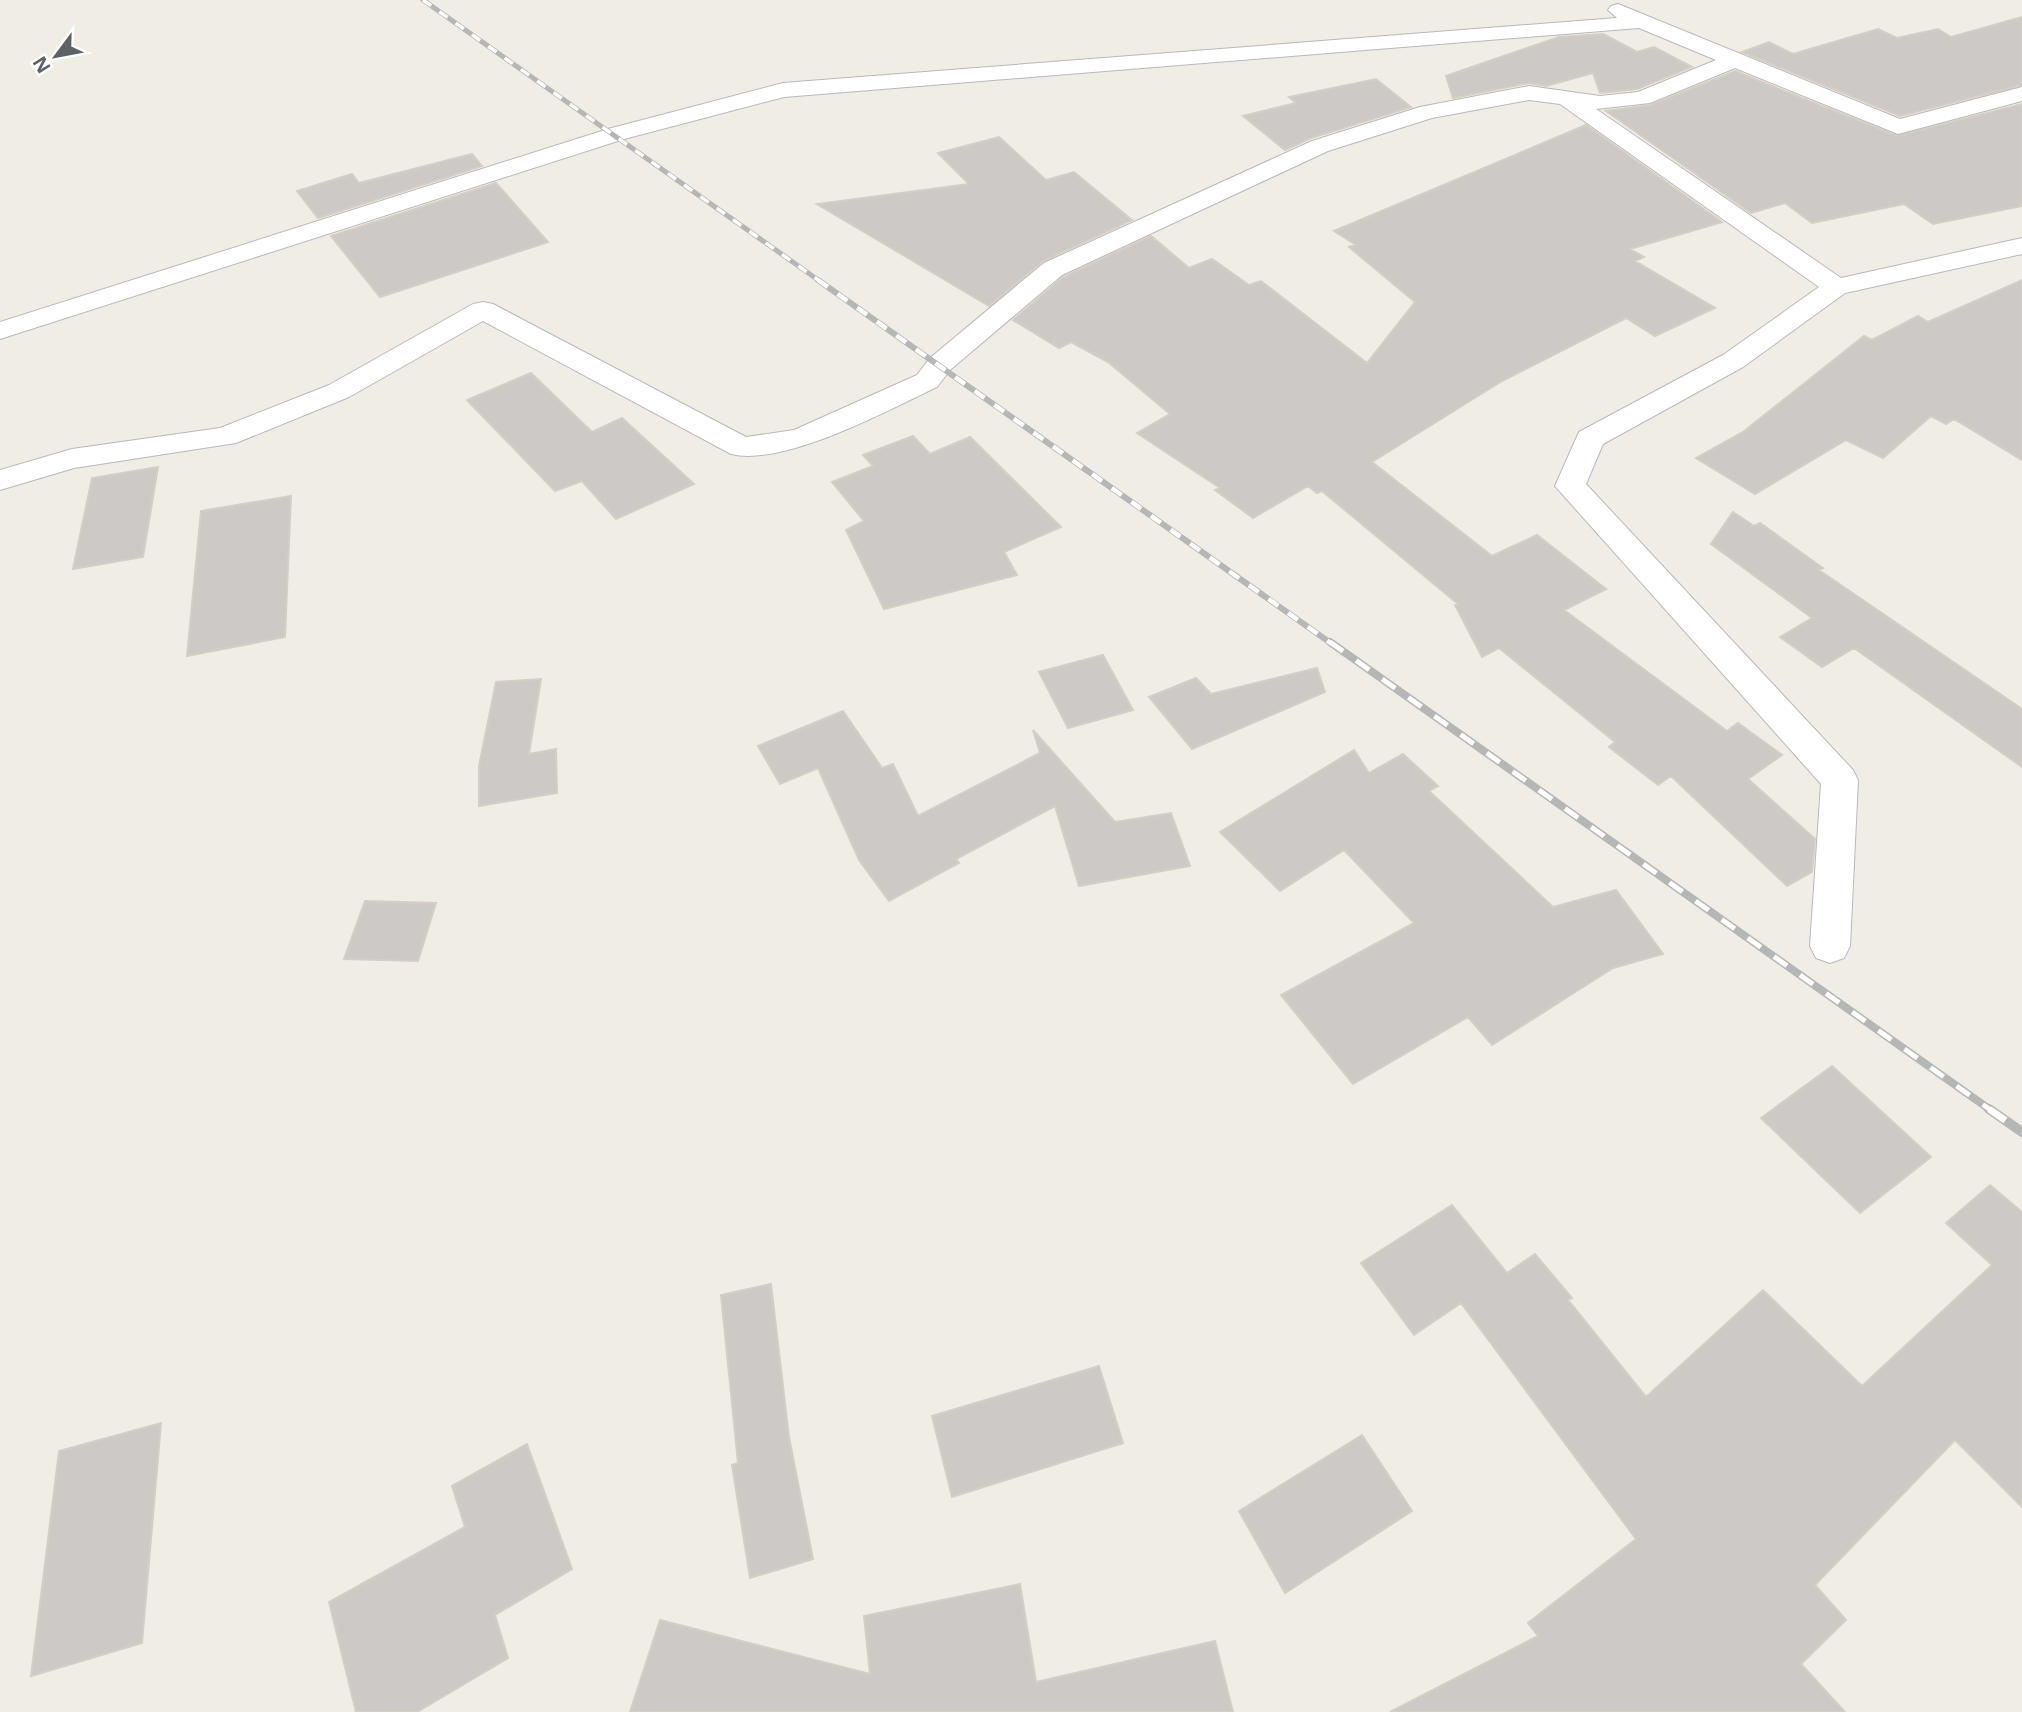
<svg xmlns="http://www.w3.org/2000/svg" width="2022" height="1712" viewBox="0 0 2022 1712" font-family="'Noto Sans',sans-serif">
	<rect width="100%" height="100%" fill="#f0ede7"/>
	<!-- building -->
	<path fill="#cdc9c6" stroke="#d4cec5" stroke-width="2" d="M 2022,17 L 2022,85 L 1900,116 L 1742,52 L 1769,42 L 1793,54 L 1878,29 L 1897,38 L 1938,29 L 1951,37 Z
		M 1603,34 L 1637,52 L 1654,47 L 1692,67 L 1637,89 L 1600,93 L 1593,73 L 1546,86 L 1529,83 L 1453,98 L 1446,76 L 1559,37 Z
		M 1735,71 L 1897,136 L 2022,104 L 2022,206 L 1933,224 L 1904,204 L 1812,223 L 1785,203 L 1751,213 L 1606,111 L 1651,105 Z
		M 1376,79 L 1411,107 L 1311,138 L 1285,150 L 1243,116 L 1296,103 L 1289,97 Z
		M 1586,125 L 1722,222 L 1630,249 L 1644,257 L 1635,261 L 1715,308 L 1655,336 L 1626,318 L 1502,381 L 1372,462 L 1492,556 L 1537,535 L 1606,589 L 1564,610 L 1727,731 L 1738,723 L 1782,755 L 1748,779 L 1815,839 L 1812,872 L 1787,886 L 1671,776 L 1658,785 L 1609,747 L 1615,742 L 1499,648 L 1482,657 L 1455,605 L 1458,604 L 1322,491 L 1317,493 L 1308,486 L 1253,518 L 1215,490 L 1220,488 L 1137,433 L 1170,414 L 1108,362 L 1071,342 L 1059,348 L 1013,320 L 1063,277 L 1151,236 L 1189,268 L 1212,259 L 1249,285 L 1261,281 L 1367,363 L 1415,302 L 1349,247 L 1356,245 L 1334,231 Z
		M 999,137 L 1046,180 L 1074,172 L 1132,220 L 1043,261 L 989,306 L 817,204 L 969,184 L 938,153 Z
		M 472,154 L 482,166 L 318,218 L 297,191 L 352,174 L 359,183 Z
		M 496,183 L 548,242 L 380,297 L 331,236 Z
		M 2022,280 L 2022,460 L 1954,419 L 1946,424 L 1931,416 L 1883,458 L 1846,440 L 1755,494 L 1696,458 L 1743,432 L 1864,336 L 1872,340 L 1918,316 L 1928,322 Z
		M 531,373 L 592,432 L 622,418 L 694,484 L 616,519 L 582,481 L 555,491 L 467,400 Z
		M 913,436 L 930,454 L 970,437 L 1061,527 L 1004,552 L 1017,575 L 884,609 L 846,530 L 864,521 L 832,482 L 873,466 L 863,455 Z
		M 158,467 L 143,557 L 73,569 L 92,478 Z
		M 291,496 L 285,637 L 187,656 L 201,511 Z
		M 1733,512 L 1754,526 L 1760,523 L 1823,568 L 1819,570 L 2022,709 L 2022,767 L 1854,648 L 1822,667 L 1780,637 L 1812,618 L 1711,544 Z
		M 1103,655 L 1133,710 L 1068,728 L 1039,672 Z
		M 1317,668 L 1325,692 L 1192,749 L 1149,697 L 1196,678 L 1211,694 Z
		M 541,679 L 529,754 L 556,749 L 557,793 L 479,806 L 479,766 L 496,682 Z
		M 843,711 L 882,768 L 893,764 L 918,816 L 1040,753 L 1033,730 L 1115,822 L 1171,813 L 1190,866 L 1079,886 L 1055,806 L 956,859 L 959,863 L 889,901 L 859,860 L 818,768 L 780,784 L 758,746 Z
		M 1354,750 L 1369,773 L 1403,754 L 1438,786 L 1429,791 L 1553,907 L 1616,890 L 1663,954 L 1613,968 L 1492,1045 L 1468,1017 L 1353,1084 L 1281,995 L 1414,923 L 1344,850 L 1280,891 L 1220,832 Z
		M 365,901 L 436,903 L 418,961 L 344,959 Z
		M 1832,1066 L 1931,1157 L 1860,1213 L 1761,1118 Z
		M 1990,1185 L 2022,1212 L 2022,1507 L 1955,1440 L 1815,1585 L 1846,1620 L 1801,1664 L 1845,1712 L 1390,1712 L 1538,1636 L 1528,1623 L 1636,1539 L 1461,1303 L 1414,1335 L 1361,1263 L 1452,1205 L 1507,1273 L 1535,1254 L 1572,1298 L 1568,1300 L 1646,1397 L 1763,1290 L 1862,1386 L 1992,1265 L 1946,1223 Z
		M 771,1284 L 789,1437 L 813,1559 L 750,1578 L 732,1465 L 738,1463 L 721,1295 Z
		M 1099,1366 L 1123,1443 L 952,1497 L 932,1416 Z
		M 161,1423 L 142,1643 L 31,1676 L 59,1451 Z
		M 1362,1435 L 1412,1511 L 1285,1593 L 1239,1511 Z
		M 527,1444 L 572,1569 L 495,1615 L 508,1658 L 417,1712 L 356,1712 L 329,1602 L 465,1527 L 452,1486 Z
		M 1020,1584 L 1036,1682 L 1215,1641 L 1233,1712 L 630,1712 L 660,1620 L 870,1674 L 864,1616 Z"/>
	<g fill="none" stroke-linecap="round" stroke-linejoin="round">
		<!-- street casing -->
		<g stroke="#b7b9bc" stroke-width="2">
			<path id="street" d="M 1618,4 L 1900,119 L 2022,87 L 2022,101 L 1898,134 L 1735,68 L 1650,103 L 1596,109 L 1841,278 L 2022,238 L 2022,254 L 1845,293 L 1743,367 L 1603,444 L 1586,484 L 1853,770 L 1858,780 L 1850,946 L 1844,958 L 1830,963 L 1816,958 L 1810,946 L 1821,784 L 1555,486 L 1579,432 L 1723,355 L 1819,287 L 1560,104 L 1529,100 L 1432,118 L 1328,151 L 1062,275 L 950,370 L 937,387 C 888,410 784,467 731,454 L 483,321 L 349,397 L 236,443 L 74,468 L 0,490 L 0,470 L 72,449 L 220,428 L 329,385 L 473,304 L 483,302 L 493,304 L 746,437 L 794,430 L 917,375 L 930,358 L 1044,263 L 1312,141 L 1420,107 L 1529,86 L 1600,96 L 1638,92 L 1716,60 L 1639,28 L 784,97 L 624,139 L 0,339 L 0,322 L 608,129 L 783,83 L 1617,18 L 1608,10 L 1611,6 Z"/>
		</g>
		<!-- street -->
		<use href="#street" fill="#fff" fill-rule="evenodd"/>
		<!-- rail-far3 casing -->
		<g stroke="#b5b6b6" stroke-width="5">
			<path id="rail-far3" d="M 423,0 L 821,282"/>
		</g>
		<!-- rail-far2 casing -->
		<g stroke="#b5b6b6" stroke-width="6">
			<path id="rail-far2" d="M 818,280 L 1332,644"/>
		</g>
		<!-- rail-far1 casing -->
		<g stroke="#b5b6b6" stroke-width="8">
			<path id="rail-far1" d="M 1330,642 L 1992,1111"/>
		</g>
		<!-- rail casing -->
		<g stroke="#b5b6b6" stroke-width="10">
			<path id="rail" d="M 1989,1109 L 2022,1132"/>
		</g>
		<!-- rail-far3 -->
		<use href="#rail-far3" stroke="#fff" stroke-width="3.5" stroke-dasharray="10" stroke-linecap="butt"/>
		<!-- rail-far2 -->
		<use href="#rail-far2" stroke="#fff" stroke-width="4.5" stroke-dasharray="12" stroke-linecap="butt"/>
		<!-- rail-far1 -->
		<use href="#rail-far1" stroke="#fff" stroke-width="5" stroke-dasharray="16" stroke-linecap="butt"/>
		<!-- rail -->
		<use href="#rail" stroke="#fff" stroke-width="7" stroke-dasharray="20" stroke-linecap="butt"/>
	</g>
	<!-- north arrow -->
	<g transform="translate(56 56) rotate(238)" stroke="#ffffff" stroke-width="5" paint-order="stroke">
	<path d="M0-5L12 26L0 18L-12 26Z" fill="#5e6266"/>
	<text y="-10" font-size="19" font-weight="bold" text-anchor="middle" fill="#5e6266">N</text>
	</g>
</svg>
